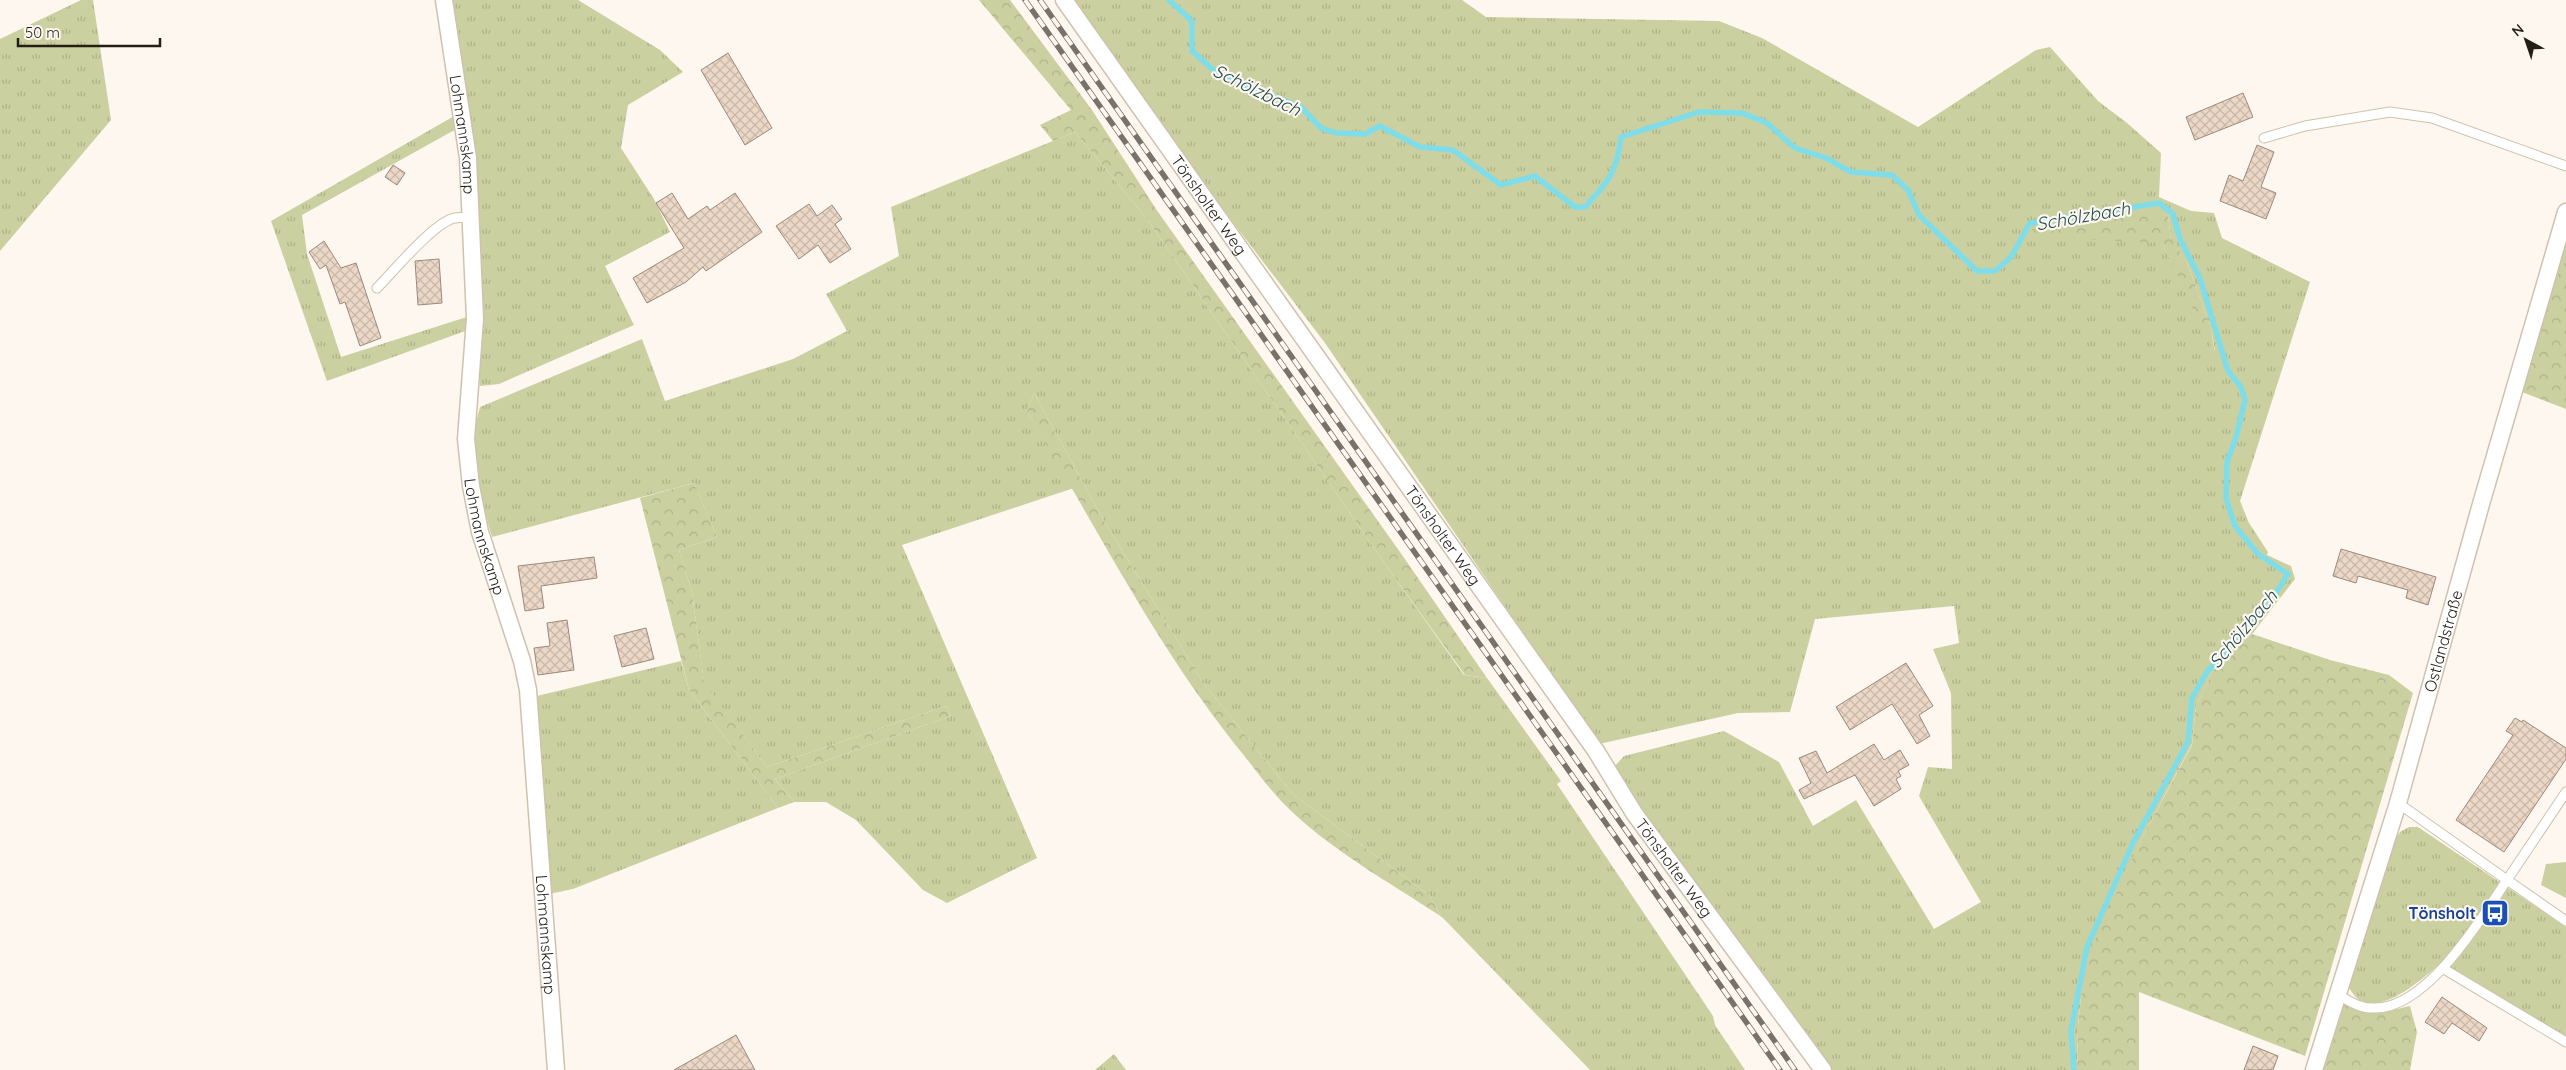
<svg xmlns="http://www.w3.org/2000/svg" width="2566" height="1070" viewBox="0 0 2566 1070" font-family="Quicksand,sans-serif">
	<defs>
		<pattern id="grass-tufts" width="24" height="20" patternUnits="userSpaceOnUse" patternTransform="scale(1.25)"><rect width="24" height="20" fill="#cbd0a0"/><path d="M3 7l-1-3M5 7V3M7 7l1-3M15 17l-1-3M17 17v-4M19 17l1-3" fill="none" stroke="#aeb289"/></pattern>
		<pattern id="forest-crowns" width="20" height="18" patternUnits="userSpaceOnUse" patternTransform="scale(1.25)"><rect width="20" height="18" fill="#cbd0a0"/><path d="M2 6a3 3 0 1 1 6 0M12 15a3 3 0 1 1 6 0" fill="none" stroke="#aeb289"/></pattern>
		<pattern id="building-cross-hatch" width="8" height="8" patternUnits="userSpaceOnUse" patternTransform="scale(1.25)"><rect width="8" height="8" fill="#ebd7c6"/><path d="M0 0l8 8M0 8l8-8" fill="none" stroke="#c9b8a9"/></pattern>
	</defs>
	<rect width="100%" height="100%" fill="#fdf7ef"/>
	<!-- grass -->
	<path fill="url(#grass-tufts)" fill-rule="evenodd" d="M 81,0 L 93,0 L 111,120 L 0,251 L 0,39 Z
		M 450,0 L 578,0 L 660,50 L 683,72 L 628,105 L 621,148 L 654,199 L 670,232 L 605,266 L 634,325 L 499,384 L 480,386 Z
		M 1073,0 L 1462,0 L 1486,17 L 1719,21 L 1762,38 L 1918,127 L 2036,50 L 2050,47 L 2098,101 L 2127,123 L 2161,153 L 2159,197 L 2191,211 L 2214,213 L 2222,238 L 2310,282 L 2240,501 L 2249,523 L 2268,552 L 2267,555 L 2291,566 L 2295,579 L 2252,634 L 2230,651 L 2213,670 L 2196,706 L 2192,744 L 2143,836 L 2123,881 L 2082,987 L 2078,1026 L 2077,1070 L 1831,1070 L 1650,825 L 1613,768 L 1624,756 L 1724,731 L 1779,762 L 1813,826 L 1856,800 L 1934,929 L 1981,902 L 1919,796 L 1928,767 L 1952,769 L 1951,693 L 1933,649 L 1959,643 L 1954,606 L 1815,619 L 1790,712 L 1738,713 L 1599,744 L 1325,343 L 1232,221 ZM 2168,215 L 2171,240 L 2187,262 L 2211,328 L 2215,351 L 2162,243 Z
		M 456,115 L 458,128 L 302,215 L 307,254 L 341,357 L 470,316 L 468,330 L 327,381 L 271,221 Z
		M 1075,132 L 1147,219 L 1385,564 L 1464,675 L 1487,678 L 1561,781 L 1557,784 L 1713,1016 L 1715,1025 L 1745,1070 L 1590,1070 L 1442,917 L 1429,895 L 1294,795 L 1204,684 L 1104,521 L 1034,393 L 1027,412 L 1074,488 L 902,545 L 1037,858 L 947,903 L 923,890 L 856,820 L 826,802 L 794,802 L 775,779 L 951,716 L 946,706 L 767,767 L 704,683 L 692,592 L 679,550 L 717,537 L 694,483 L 492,537 C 479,491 466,455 480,407 L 642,339 L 665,401 L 793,359 L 847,331 L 826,294 L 899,256 L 891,207 Z
		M 681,661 L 689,690 L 778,808 L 573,889 L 549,894 L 533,697 Z
		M 2409,827 L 2418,827 L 2566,927 L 2566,1040 L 2441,963 C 2423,978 2385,1014 2359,1000 C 2355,997 2351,991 2349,988 L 2394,841 L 2400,832 Z
		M 1114,1054 L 1126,1070 L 1095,1070 Z"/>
	<!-- forest -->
	<path fill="url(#forest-crowns)" d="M 979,0 L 1010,0 L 1092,110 L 1158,212 L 1400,552 L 1487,678 L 1465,675 L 1385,564 L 1147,219 L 1075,132 L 1053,141 L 1040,125 L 1071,110 Z
		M 2152,210 L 2163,211 L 2168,215 L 2171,239 L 2187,262 L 2211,328 L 2215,354 L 2162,243 L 2029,237 L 2032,229 L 2094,216 Z
		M 2566,242 L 2566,409 L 2522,392 Z
		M 1034,393 L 1104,521 L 1204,684 L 1294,795 L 1429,895 L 1442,917 C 1389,882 1327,848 1283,803 C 1270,789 1258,774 1247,759 C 1159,653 1098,529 1027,412 Z
		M 694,483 L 717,537 L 679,550 L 692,592 L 704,682 L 767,767 L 946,706 L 951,716 L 775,779 L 794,802 L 778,808 L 689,690 L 640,498 Z
		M 2252,634 L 2330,660 L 2389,675 L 2413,693 L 2305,1056 L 2139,992 L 2139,1070 L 2077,1070 L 2078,1026 L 2082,987 L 2093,944 L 2143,836 L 2192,745 L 2196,706 L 2213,670 L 2230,651 Z
		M 2342,1004 C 2366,1015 2385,1012 2410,1006 L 2417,1032 L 2410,1070 L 2323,1070 Z"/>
	<!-- green -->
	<path fill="#cbd0a0" d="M 2566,862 L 2566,898 L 2541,885 L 2546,864 Z"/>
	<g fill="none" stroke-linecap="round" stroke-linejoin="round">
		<!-- stream -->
		<path stroke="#7edde9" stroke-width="5.5" d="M 1169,0 L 1192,21 L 1192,51 L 1218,74 L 1301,107 L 1321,128 L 1336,133 L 1365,134 L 1380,126 L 1420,147 L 1453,150 L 1501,185 L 1535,176 L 1575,207 L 1585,207 C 1609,181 1617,172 1621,137 L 1699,112 L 1742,113 L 1767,123 L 1795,148 L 1826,158 L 1851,172 L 1892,175 L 1908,190 L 1919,215 L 1977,271 L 1995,271 L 2011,257 L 2030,223 L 2159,203 L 2173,214 L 2180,239 L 2200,278 L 2228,371 L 2241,387 L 2245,400 L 2236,438 L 2227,462 L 2226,498 L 2235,526 L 2258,554 L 2288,574 L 2265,610 L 2207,672 L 2192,698 L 2188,742 L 2133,843 L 2087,947 L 2071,1031 L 2074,1070"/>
	</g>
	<!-- building -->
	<path fill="url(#building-cross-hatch)" stroke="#9c8979" d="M 728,53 L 772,128 L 745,145 L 701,70 Z
		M 2243,93 L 2253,117 L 2195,140 L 2186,117 Z
		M 2257,145 L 2274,152 L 2261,187 L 2276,193 L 2266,219 L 2220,201 L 2229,175 L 2243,181 Z
		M 393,165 L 405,173 L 397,185 L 385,177 Z
		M 672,193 L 688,219 L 707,206 L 710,210 L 735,193 L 762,232 L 706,271 L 703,267 L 686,282 L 647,303 L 633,278 L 684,248 L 656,203 Z
		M 809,204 L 817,216 L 832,205 L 842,219 L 835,224 L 851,249 L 830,263 L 818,245 L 799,259 L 776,226 Z
		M 324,241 L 341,268 L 356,263 L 381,338 L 360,346 L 345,302 L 340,304 L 326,265 L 320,269 L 309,252 Z
		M 439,259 L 442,303 L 418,305 L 415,261 Z
		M 2341,549 L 2436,577 L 2428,605 L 2406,598 L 2408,590 L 2358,576 L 2356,583 L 2333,576 Z
		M 594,557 L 597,578 L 541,586 L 544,608 L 525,611 L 518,566 Z
		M 567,620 L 574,670 L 538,675 L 534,648 L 550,646 L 547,623 Z
		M 646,628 L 654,659 L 622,667 L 614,636 Z
		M 1906,663 L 1933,706 L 1919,715 L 1930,736 L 1917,744 L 1892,704 L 1850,730 L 1836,707 Z
		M 2515,718 L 2522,722 L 2523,720 L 2566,748 L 2566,759 L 2504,852 L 2456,820 L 2513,735 L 2506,731 Z
		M 1874,744 L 1884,760 L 1900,750 L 1909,765 L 1898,771 L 1901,776 L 1896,779 L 1901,789 L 1874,806 L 1855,775 L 1804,799 L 1799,790 L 1811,783 L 1799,758 L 1816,751 L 1827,773 Z
		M 2442,997 L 2487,1028 L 2479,1041 L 2452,1023 L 2444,1034 L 2425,1022 Z
		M 736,1035 L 755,1070 L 674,1070 Z
		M 2253,1046 L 2278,1056 L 2273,1070 L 2244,1070 Z"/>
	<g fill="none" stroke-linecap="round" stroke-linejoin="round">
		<!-- service casing -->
		<g stroke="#cfc2ad" stroke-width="11">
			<path id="service" d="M 2264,138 L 2305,126 L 2390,112 L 2432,118 L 2566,166
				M 377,288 C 392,273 435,221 455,218 C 460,217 466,218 470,218
				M 2566,792 L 2507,880 L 2566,921
				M 2444,969 L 2566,1042
				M 2337,994 C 2350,1002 2361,1009 2376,1008 C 2428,1007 2481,919 2507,880 L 2398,803"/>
		</g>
		<!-- minor casing -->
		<g stroke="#cfc2ad" stroke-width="19">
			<g id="minor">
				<path id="s1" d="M 444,0 L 468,158 L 475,319 L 466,439 L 471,486 L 480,532 L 522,661 L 528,690 L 556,1070"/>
				<path id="s2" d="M 1064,0 L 1596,751 L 1634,813 L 1823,1070"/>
				<path id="s3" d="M 2314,1070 L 2398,803 L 2481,504 L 2566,212"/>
			</g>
		</g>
		<!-- service -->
		<use href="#service" stroke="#fff" stroke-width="9"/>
		<!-- minor -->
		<use href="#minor" stroke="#fff" stroke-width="16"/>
		<!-- rail casing -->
		<g stroke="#77726a" stroke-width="5.5">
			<path id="rail" d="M 1025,0 L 1780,1070
				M 1040,0 L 1795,1070"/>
		</g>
		<!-- rail -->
		<use href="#rail" stroke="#fdf7ef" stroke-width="4" stroke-dasharray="11" stroke-linecap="butt"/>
	</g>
	<!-- icons -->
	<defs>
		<g id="bus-square" transform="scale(1.4375)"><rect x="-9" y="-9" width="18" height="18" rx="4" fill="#1a4fb4" stroke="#fdf7ef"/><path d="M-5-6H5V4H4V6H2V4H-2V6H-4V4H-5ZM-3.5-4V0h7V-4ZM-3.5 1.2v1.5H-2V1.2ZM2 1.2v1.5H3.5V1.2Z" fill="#fff"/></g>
	</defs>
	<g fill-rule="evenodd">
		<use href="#bus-square" x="2495" y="913"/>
	</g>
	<g text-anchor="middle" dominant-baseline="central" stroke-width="4.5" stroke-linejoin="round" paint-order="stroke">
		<!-- street labels -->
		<g font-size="16" fill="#231e16" stroke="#fdf7ef">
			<text stroke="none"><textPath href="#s1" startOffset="136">Lohmannskamp</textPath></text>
			<text stroke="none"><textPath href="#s2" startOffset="251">Tönsholter Weg</textPath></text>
			<text stroke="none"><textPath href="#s2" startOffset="656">Tönsholter Weg</textPath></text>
			<text stroke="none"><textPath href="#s1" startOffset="541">Lohmannskamp</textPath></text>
			<text stroke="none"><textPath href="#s3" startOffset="448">Ostlandstraße</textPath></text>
			<text stroke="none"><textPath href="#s2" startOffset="1061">Tönsholter Weg</textPath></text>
			<text stroke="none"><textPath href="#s1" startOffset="946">Lohmannskamp</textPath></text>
		</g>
		<!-- transit labels -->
		<g font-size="16" font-weight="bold" fill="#164399" stroke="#fdf7ef" text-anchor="end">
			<text x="2476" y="913">Tönsholt</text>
		</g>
		<!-- water labels -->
		<g font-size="18" font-style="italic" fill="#204c51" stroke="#fdf7ef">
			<text transform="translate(1257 90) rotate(26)">Schölzbach</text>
			<text transform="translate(2083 216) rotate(-10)">Schölzbach</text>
			<text transform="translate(2243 629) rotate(-50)">Schölzbach</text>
		</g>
	</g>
	<!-- north arrow -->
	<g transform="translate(2526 40) rotate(320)" stroke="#fdf7ef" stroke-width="4" paint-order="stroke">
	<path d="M0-4L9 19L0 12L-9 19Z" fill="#231e16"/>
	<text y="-8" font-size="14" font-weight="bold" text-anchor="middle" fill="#231e16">N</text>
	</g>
	<!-- scale -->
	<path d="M18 38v8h142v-8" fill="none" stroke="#231e16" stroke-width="2.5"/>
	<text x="25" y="38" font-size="15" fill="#231e16" stroke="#fdf7ef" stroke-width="4" paint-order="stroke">50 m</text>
</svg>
